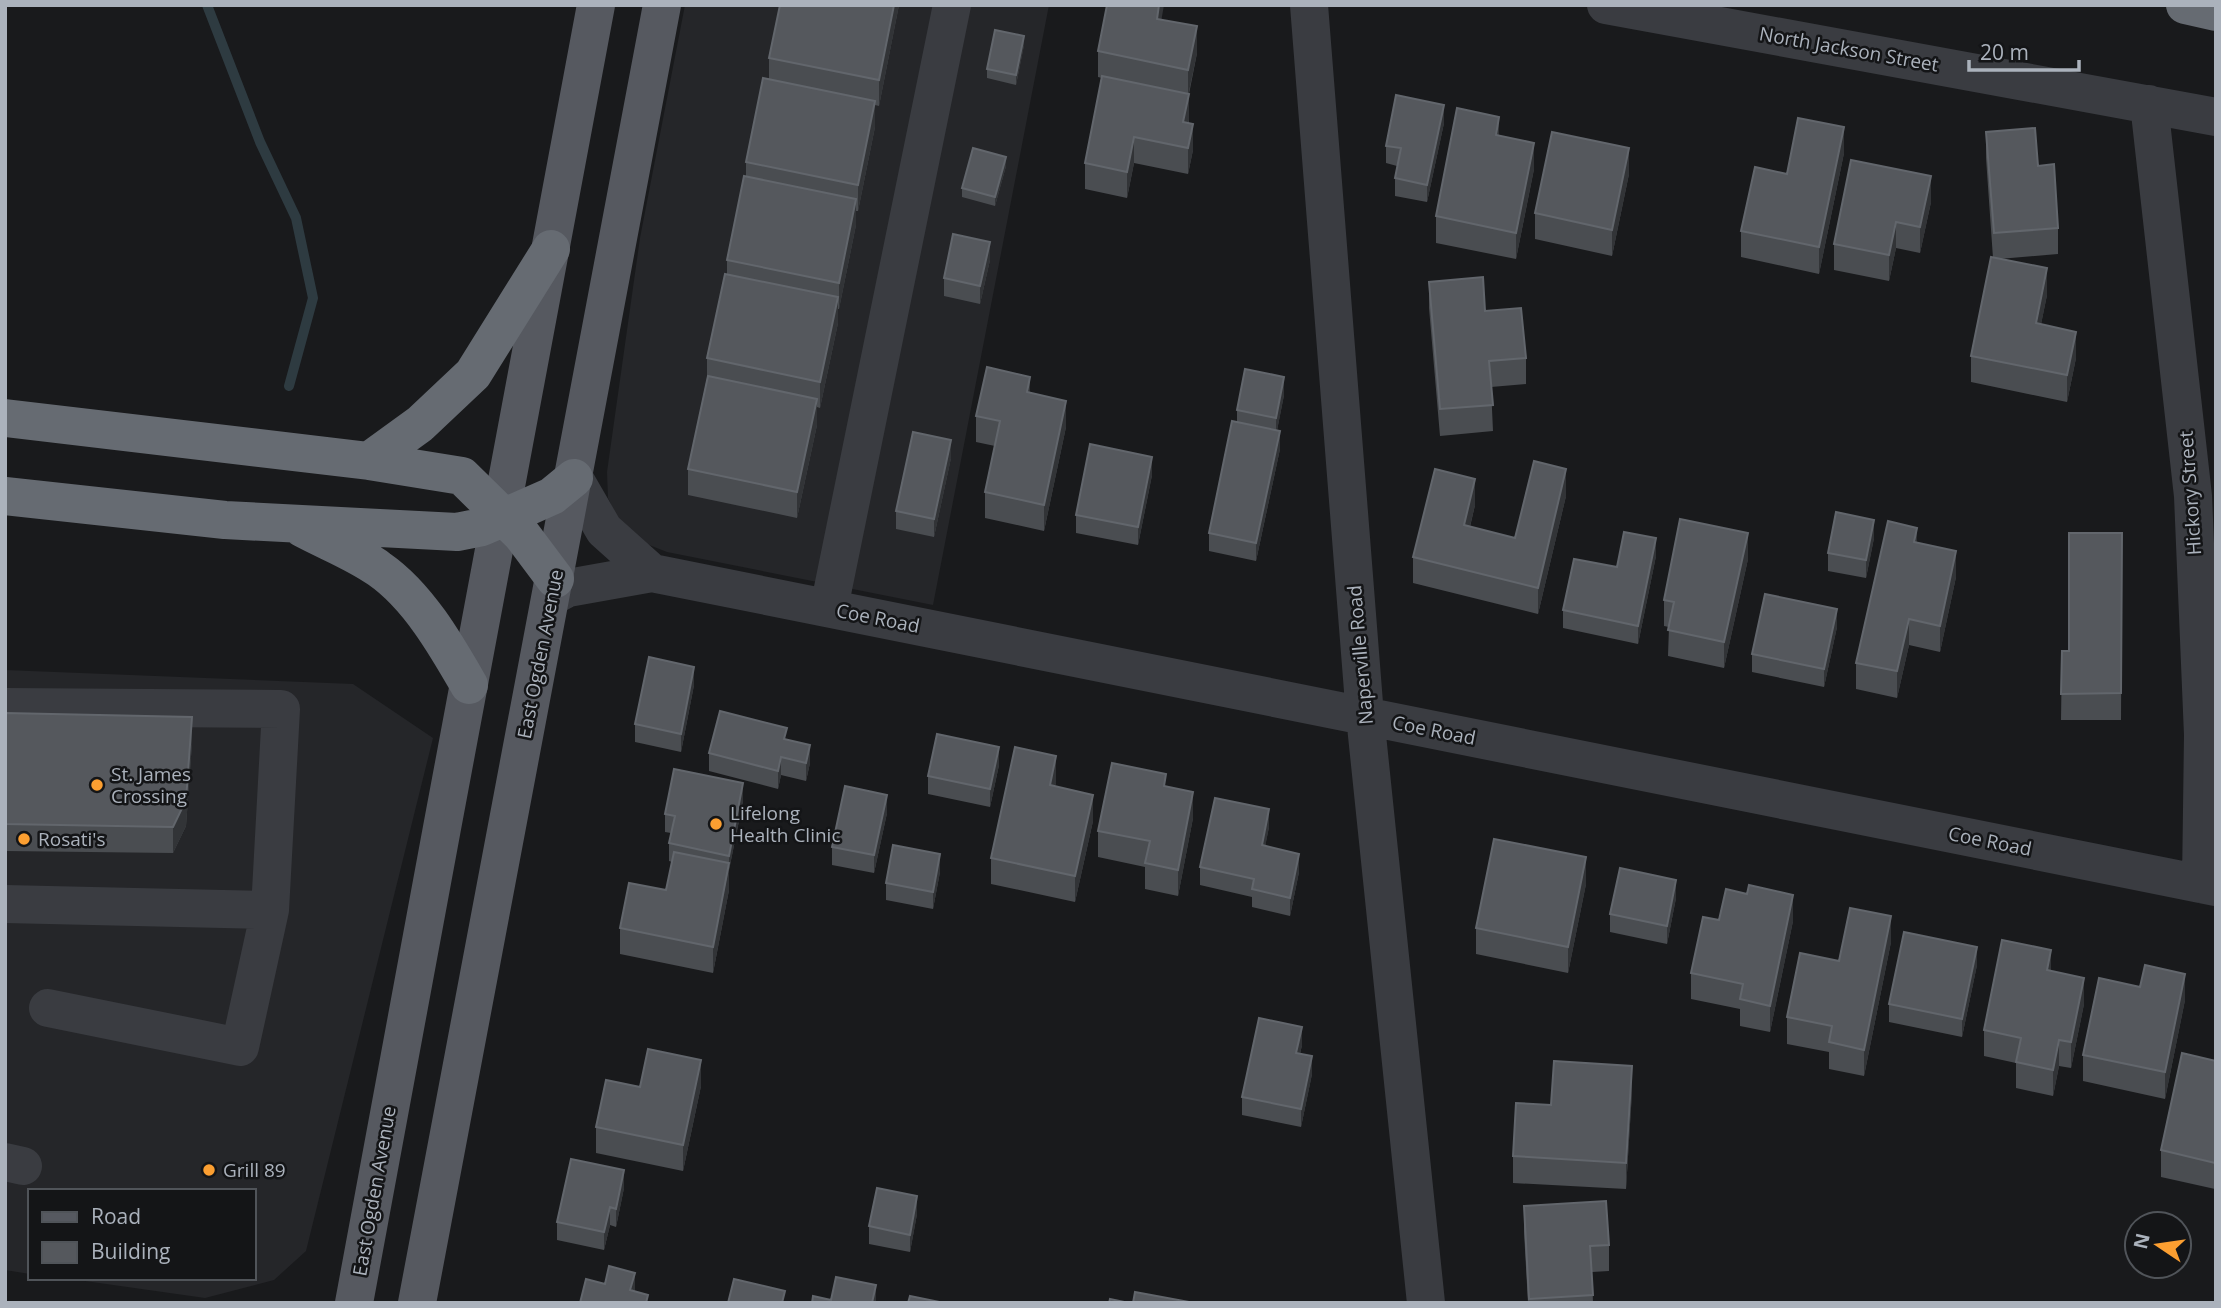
<svg xmlns="http://www.w3.org/2000/svg" width="2221" height="1308" viewBox="0 0 2221 1308" font-family="'Open Sans',sans-serif">
	<rect width="100%" height="100%" fill="#191a1c"/>
	<!-- built -->
	<path fill="#252629" d="M 685,5 L 1049,5 L 933,605 L 667,552 L 639,541 L 620,524 L 608,498 L 607,472 L 640,238 Z
		M 5,670 L 353,684 L 433,738 L 306,1251 L 274,1280 L 205,1298 L 64,1278 L 254,1278 L 254,1191 L 30,1191 L 30,1274 L 5,1270 Z"/>
	<g fill="none" stroke-linecap="round" stroke-linejoin="round">
		<!-- stream -->
		<path stroke="#2e3b41" stroke-width="10" d="M 207,5 L 260,142 L 296,218 L 313,298 L 289,386"/>
		<!-- minor -->
		<path stroke="#3a3c41" stroke-width="38" d="M 1309,5 L 1365,716 L 1426,1303
			M 1606,5 L 2216,117
			M 2149,104 L 2193,496 L 2203,735 L 2201,884
			M 574,478 L 604,530 L 652,573
			M 551,597 L 568,588 L 652,573 L 2216,887
			M 829,608 L 952,5
			M 5,707 L 281,709 L 270,910 L 240,1047 L 48,1008
			M 5,904 L 270,910
			M 5,1162 L 23,1166"/>
		<!-- major -->
		<path stroke="#565960" stroke-width="38" d="M 354,1303 C 433,870 516,438 596,5
			M 417,1303 L 662,5"/>
		<!-- highway -->
		<path stroke="#666b72" stroke-width="38" d="M 2185,5 L 2216,12
			M 5,418 L 369,461 L 462,476 L 522,535 L 555,579
			M 369,461 L 420,424 L 473,374 L 551,249
			M 5,496 L 225,520 L 457,532 L 482,527 L 552,496 L 574,478
			M 302,528 C 326,541 357,553 379,569 C 418,596 446,645 469,685"/>
	</g>
	<!-- wall -->
	<path fill="#4a4d51" d="M 899,5 L 879,106 L 875,105 L 875,127 L 858,211 L 856,211 L 856,225 L 839,309 L 838,309 L 838,323 L 820,408 L 817,407 L 817,425 L 797,518 L 688,495 L 688,469 L 707,378 L 707,358 L 727,274 L 727,260 L 746,176 L 746,162 L 769,79 L 769,58 Z
		M 1162,19 L 1197,53 L 1189,94 L 1189,123 L 1193,150 L 1188,174 L 1134,163 L 1127,198 L 1085,189 L 1085,163 L 1102,78 L 1098,77 L 1098,51 Z
		M 1024,45 L 1016,85 L 987,78 L 987,69 Z
		M 1444,123 L 1427,202 L 1395,196 L 1395,178 L 1397,166 L 1386,163 L 1386,146 Z
		M 1986,132 L 2038,166 L 2058,228 L 2058,254 L 1999,259 L 2047,295 L 2041,324 L 2076,358 L 2067,402 L 1971,382 L 1971,356 L 1993,258 L 1986,158 Z
		M 1499,135 L 1534,169 L 1516,259 L 1436,243 L 1436,216 Z
		M 1844,153 L 1819,274 L 1741,257 L 1741,231 L 1787,174 Z
		M 1006,166 L 995,206 L 962,197 L 962,188 Z
		M 1629,174 L 1612,256 L 1535,239 L 1535,213 Z
		M 1931,202 L 1920,253 L 1896,248 L 1889,281 L 1834,270 L 1834,244 Z
		M 990,260 L 980,304 L 944,296 L 944,278 Z
		M 1429,282 L 1485,311 L 1526,358 L 1526,384 L 1491,387 L 1493,431 L 1440,436 L 1429,308 Z
		M 1030,393 L 1066,427 L 1044,531 L 985,518 L 985,492 L 995,446 L 976,442 L 976,416 Z
		M 1284,395 L 1277,430 L 1280,449 L 1256,561 L 1209,551 L 1209,533 L 1237,422 L 1237,410 Z
		M 951,458 L 934,537 L 896,529 L 896,511 Z
		M 1152,475 L 1138,545 L 1076,533 L 1076,515 Z
		M 1566,496 L 1538,614 L 1413,583 L 1413,557 L 1475,505 L 1470,527 L 1515,538 Z
		M 2122,533 L 2121,720 L 2061,720 L 2062,651 L 2069,651 Z
		M 1874,538 L 1866,578 L 1828,571 L 1828,553 Z
		M 1917,543 L 1956,577 L 1940,652 L 1909,645 L 1897,698 L 1856,689 L 1856,663 Z
		M 1656,556 L 1638,644 L 1563,628 L 1563,610 Z
		M 1748,559 L 1724,668 L 1668,656 L 1669,627 L 1664,626 L 1664,600 Z
		M 1837,627 L 1824,687 L 1752,672 L 1752,654 Z
		M 694,685 L 681,752 L 635,742 L 635,724 Z
		M 5,713 L 192,743 L 186,826 L 173,853 L 5,851 Z
		M 787,740 L 810,763 L 806,781 L 781,775 L 778,789 L 709,771 L 709,753 Z
		M 999,765 L 990,807 L 928,794 L 928,776 Z
		M 1056,782 L 1055,786 L 1093,821 L 1075,902 L 991,884 L 991,858 Z
		M 1166,787 L 1193,818 L 1178,896 L 1145,889 L 1145,867 L 1098,857 L 1098,831 Z
		M 743,801 L 729,870 L 729,890 L 713,973 L 620,954 L 620,928 L 666,890 L 672,862 L 669,861 L 669,843 L 671,833 L 665,832 L 665,814 Z
		M 887,813 L 874,873 L 832,865 L 832,847 Z
		M 1269,827 L 1265,846 L 1299,872 L 1290,916 L 1252,907 L 1252,897 L 1200,885 L 1200,867 Z
		M 940,872 L 933,909 L 886,900 L 886,883 Z
		M 1586,884 L 1568,973 L 1476,954 L 1476,928 Z
		M 1676,898 L 1667,944 L 1610,932 L 1610,914 Z
		M 1793,921 L 1770,1032 L 1740,1026 L 1740,1009 L 1691,999 L 1691,973 Z
		M 1891,942 L 1864,1076 L 1829,1069 L 1829,1052 L 1787,1044 L 1787,1017 L 1839,961 Z
		M 1977,965 L 1962,1037 L 1889,1022 L 1889,1004 Z
		M 2051,971 L 2084,1004 L 2071,1068 L 2059,1066 L 2053,1096 L 2016,1088 L 2016,1063 L 1984,1056 L 1984,1030 Z
		M 2185,1000 L 2165,1099 L 2083,1081 L 2083,1055 Z
		M 1302,1045 L 1300,1054 L 1312,1074 L 1301,1127 L 1242,1115 L 1242,1097 Z
		M 2216,1061 L 2215,1189 L 2161,1177 L 2161,1150 Z
		M 701,1086 L 683,1171 L 596,1153 L 596,1127 Z
		M 1632,1092 L 1626,1189 L 1513,1183 L 1513,1156 L 1551,1105 Z
		M 624,1188 L 616,1227 L 610,1225 L 604,1250 L 557,1240 L 557,1222 Z
		M 1524,1206 L 1609,1245 L 1609,1271 L 1592,1272 L 1593,1303 L 1528,1303 L 1524,1232 Z
		M 917,1214 L 910,1252 L 869,1244 L 869,1226 Z"/>
	<!-- shaded-wall -->
	<path fill="#323437" d="M 894,5 L 899,5 L 879,106 L 879,80 Z
		M 1159,5 L 1164,5 L 1157,45 L 1157,19 Z
		M 1197,26 L 1197,53 L 1188,96 L 1188,70 Z
		M 1024,36 L 1024,45 L 1016,85 L 1016,75 Z
		M 1189,94 L 1189,120 L 1183,148 L 1183,122 Z
		M 875,101 L 875,127 L 858,211 L 858,185 Z
		M 1444,105 L 1444,123 L 1427,202 L 1427,185 Z
		M 1499,117 L 1499,143 L 1496,135 Z
		M 1193,124 L 1193,150 L 1188,174 L 1188,148 Z
		M 1844,127 L 1844,153 L 1819,274 L 1819,247 Z
		M 1134,137 L 1134,163 L 1127,198 L 1127,172 Z
		M 1534,143 L 1534,169 L 1516,259 L 1516,233 Z
		M 1629,148 L 1629,174 L 1612,256 L 1612,230 Z
		M 1006,157 L 1006,166 L 995,206 L 995,197 Z
		M 1931,176 L 1931,202 L 1920,253 L 1920,227 Z
		M 856,199 L 856,225 L 839,309 L 839,283 Z
		M 1896,222 L 1896,248 L 1889,281 L 1889,255 Z
		M 990,242 L 990,260 L 980,304 L 980,286 Z
		M 2047,268 L 2047,295 L 2036,349 L 2036,323 Z
		M 838,297 L 838,323 L 820,408 L 820,382 Z
		M 2076,332 L 2076,358 L 2067,402 L 2067,375 Z
		M 1030,377 L 1030,403 L 1027,392 Z
		M 1284,377 L 1284,395 L 1276,436 L 1276,418 Z
		M 817,399 L 817,425 L 797,518 L 797,492 Z
		M 1066,401 L 1066,427 L 1044,531 L 1044,505 Z
		M 1280,431 L 1280,449 L 1256,561 L 1256,543 Z
		M 951,440 L 951,458 L 934,537 L 934,519 Z
		M 1152,457 L 1152,475 L 1138,545 L 1138,527 Z
		M 1566,469 L 1566,496 L 1538,614 L 1538,588 Z
		M 1475,479 L 1475,505 L 1464,551 L 1464,525 Z
		M 1874,520 L 1874,538 L 1866,578 L 1866,560 Z
		M 1917,528 L 1917,554 L 1914,542 Z
		M 1748,533 L 1748,559 L 1724,668 L 1724,642 Z
		M 1656,538 L 1656,556 L 1638,644 L 1638,626 Z
		M 1956,551 L 1956,577 L 1940,652 L 1940,626 Z
		M 1837,609 L 1837,627 L 1824,687 L 1824,669 Z
		M 1909,619 L 1909,645 L 1897,698 L 1897,671 Z
		M 694,667 L 694,685 L 681,752 L 681,734 Z
		M 192,717 L 192,743 L 186,826 L 173,853 L 173,827 Z
		M 810,745 L 810,763 L 806,781 L 806,763 Z
		M 999,747 L 999,765 L 990,807 L 990,789 Z
		M 1056,756 L 1056,782 L 1050,811 L 1050,785 Z
		M 781,757 L 781,775 L 778,789 L 778,771 Z
		M 743,783 L 743,801 L 729,870 L 729,890 L 713,973 L 713,947 L 729,867 L 729,856 Z
		M 1193,792 L 1193,818 L 1178,896 L 1178,870 Z
		M 887,795 L 887,813 L 874,873 L 874,855 Z
		M 1093,795 L 1093,821 L 1075,902 L 1075,876 Z
		M 1269,809 L 1269,827 L 1262,863 L 1262,845 Z
		M 940,854 L 940,872 L 933,909 L 933,892 Z
		M 1299,854 L 1299,872 L 1290,916 L 1290,898 Z
		M 1586,857 L 1586,884 L 1568,973 L 1568,947 Z
		M 1676,880 L 1676,898 L 1667,944 L 1667,926 Z
		M 1793,895 L 1793,921 L 1770,1032 L 1770,1006 Z
		M 1891,916 L 1891,942 L 1864,1076 L 1864,1050 Z
		M 1977,947 L 1977,965 L 1962,1037 L 1962,1019 Z
		M 2051,950 L 2051,976 L 2047,970 Z
		M 2185,974 L 2185,1000 L 2165,1099 L 2165,1072 Z
		M 2084,978 L 2084,1004 L 2071,1068 L 2071,1042 Z
		M 1302,1027 L 1302,1045 L 1296,1071 L 1296,1053 Z
		M 2059,1040 L 2059,1066 L 2053,1096 L 2053,1070 Z
		M 1312,1056 L 1312,1074 L 1301,1127 L 1301,1109 Z
		M 701,1060 L 701,1086 L 683,1171 L 683,1145 Z
		M 1632,1066 L 1632,1092 L 1626,1189 L 1626,1163 Z
		M 624,1170 L 624,1188 L 616,1227 L 616,1209 Z
		M 917,1196 L 917,1214 L 910,1252 L 910,1235 Z
		M 610,1207 L 610,1225 L 604,1250 L 604,1232 Z
		M 635,1273 L 635,1291 L 630,1290 Z
		M 876,1285 L 876,1303 L 872,1303 Z"/>
	<!-- building -->
	<path fill="#55585d" stroke="#62666c" stroke-width="2" d="M 780,5 L 894,5 L 879,80 L 769,58 Z
		M 1107,5 L 1159,5 L 1157,19 L 1197,26 L 1188,70 L 1098,51 Z
		M 995,30 L 1024,36 L 1016,75 L 987,69 Z
		M 1102,76 L 1189,94 L 1183,122 L 1193,124 L 1188,148 L 1134,137 L 1127,172 L 1085,163 Z
		M 763,78 L 875,101 L 858,185 L 746,162 Z
		M 1396,95 L 1444,105 L 1427,185 L 1395,178 L 1401,148 L 1386,146 Z
		M 1457,108 L 1499,117 L 1496,135 L 1534,143 L 1516,233 L 1436,216 Z
		M 1798,118 L 1844,127 L 1819,247 L 1741,231 L 1755,167 L 1787,174 Z
		M 2035,128 L 2038,166 L 2054,164 L 2058,228 L 1994,233 L 1986,132 Z
		M 1552,132 L 1629,148 L 1612,230 L 1535,213 Z
		M 973,148 L 1006,157 L 995,197 L 962,188 Z
		M 1851,160 L 1931,176 L 1920,227 L 1896,222 L 1889,255 L 1834,244 Z
		M 744,176 L 856,199 L 839,283 L 727,260 Z
		M 953,234 L 990,242 L 980,286 L 944,278 Z
		M 1991,257 L 2047,268 L 2036,323 L 2076,332 L 2067,375 L 1971,356 Z
		M 725,274 L 838,297 L 820,382 L 707,358 Z
		M 1483,277 L 1485,311 L 1521,308 L 1526,358 L 1489,361 L 1493,405 L 1440,409 L 1429,282 Z
		M 987,367 L 1030,377 L 1027,392 L 1066,401 L 1044,505 L 985,492 L 1000,421 L 976,416 Z
		M 1245,369 L 1284,377 L 1276,418 L 1237,410 Z
		M 708,376 L 817,399 L 797,492 L 688,469 Z
		M 1232,421 L 1280,431 L 1256,543 L 1209,533 Z
		M 913,432 L 951,440 L 934,519 L 896,511 Z
		M 1090,444 L 1152,457 L 1138,527 L 1076,515 Z
		M 1534,461 L 1566,469 L 1538,588 L 1413,557 L 1435,469 L 1475,479 L 1464,525 L 1515,538 Z
		M 1836,512 L 1874,520 L 1866,560 L 1828,553 Z
		M 1680,519 L 1748,533 L 1724,642 L 1668,630 L 1674,602 L 1664,600 Z
		M 1888,521 L 1917,528 L 1914,542 L 1956,551 L 1940,626 L 1909,619 L 1897,671 L 1856,663 Z
		M 1624,532 L 1656,538 L 1638,626 L 1563,610 L 1574,559 L 1617,567 Z
		M 2069,533 L 2122,533 L 2121,693 L 2061,694 L 2062,651 L 2069,651 Z
		M 1765,594 L 1837,609 L 1824,669 L 1752,654 Z
		M 649,657 L 694,667 L 681,734 L 635,724 Z
		M 720,711 L 787,728 L 784,739 L 810,745 L 806,763 L 781,757 L 778,771 L 709,753 Z
		M 5,713 L 192,717 L 186,800 L 173,827 L 5,824 Z
		M 937,734 L 999,747 L 990,789 L 928,776 Z
		M 1015,747 L 1056,756 L 1050,785 L 1093,795 L 1075,876 L 991,858 Z
		M 1112,763 L 1166,774 L 1164,786 L 1193,792 L 1178,870 L 1145,863 L 1150,841 L 1098,831 Z
		M 674,769 L 743,783 L 729,856 L 669,843 L 675,816 L 665,814 Z
		M 845,786 L 887,795 L 874,855 L 832,847 Z
		M 1215,798 L 1269,809 L 1262,845 L 1299,854 L 1290,898 L 1252,889 L 1254,879 L 1200,867 Z
		M 1494,839 L 1586,857 L 1568,947 L 1476,928 Z
		M 893,845 L 940,854 L 933,892 L 886,883 Z
		M 674,852 L 729,863 L 713,947 L 620,928 L 629,883 L 666,890 Z
		M 1620,868 L 1676,880 L 1667,926 L 1610,914 Z
		M 1749,885 L 1793,895 L 1770,1006 L 1740,999 L 1743,984 L 1691,973 L 1703,917 L 1719,920 L 1726,889 L 1747,894 Z
		M 1850,908 L 1891,916 L 1864,1050 L 1829,1042 L 1832,1026 L 1787,1017 L 1800,953 L 1839,961 Z
		M 1904,932 L 1977,947 L 1962,1019 L 1889,1004 Z
		M 2002,940 L 2051,950 L 2047,970 L 2084,978 L 2071,1042 L 2059,1040 L 2053,1070 L 2016,1062 L 2021,1038 L 1984,1030 Z
		M 2145,965 L 2185,974 L 2165,1072 L 2083,1055 L 2099,978 L 2140,987 Z
		M 1259,1018 L 1302,1027 L 1296,1053 L 1312,1056 L 1301,1109 L 1242,1097 Z
		M 648,1049 L 701,1060 L 683,1145 L 596,1127 L 606,1080 L 640,1087 Z
		M 2182,1053 L 2216,1061 L 2215,1163 L 2161,1150 Z
		M 1554,1061 L 1632,1066 L 1626,1163 L 1513,1156 L 1516,1103 L 1551,1105 Z
		M 571,1159 L 624,1170 L 616,1209 L 610,1207 L 604,1232 L 557,1222 Z
		M 877,1188 L 917,1196 L 910,1235 L 869,1226 Z
		M 1606,1201 L 1609,1245 L 1590,1246 L 1593,1295 L 1529,1299 L 1524,1206 Z
		M 609,1266 L 635,1273 L 630,1290 L 648,1295 L 646,1303 L 580,1303 L 586,1279 L 605,1284 Z
		M 836,1277 L 876,1285 L 872,1303 L 812,1303 L 813,1296 L 831,1300 Z
		M 734,1279 L 785,1291 L 782,1303 L 728,1303 Z
		M 1135,1292 L 1189,1302 L 1133,1303 Z
		M 910,1296 L 940,1302 L 939,1303 L 908,1303 Z
		M 1110,1299 L 1129,1303 L 1109,1303 Z"/>
	<!-- markers -->
	<g fill="#fc9f31" stroke="#141517" stroke-width="2.5">
		<circle cx="97" cy="785" r="7"/>
		<circle cx="716" cy="824" r="7"/>
		<circle cx="24" cy="839" r="7"/>
		<circle cx="209" cy="1170" r="7"/>
	</g>
	<g text-anchor="middle" dominant-baseline="central" stroke-width="5" stroke-linejoin="round" paint-order="stroke">
		<!-- street labels -->
		<g font-size="19" fill="#abb2bc" stroke="#141517">
			<text transform="translate(1849 49) rotate(10)">North Jackson Street</text>
			<text transform="translate(2190 493) rotate(-94)">Hickory Street</text>
			<text transform="translate(878 618) rotate(11)">Coe Road</text>
			<text transform="translate(540 654) rotate(-79)">East Ogden Avenue</text>
			<text transform="translate(1360 655) rotate(-95)">Naperville Road</text>
			<text transform="translate(1434 730) rotate(11)">Coe Road</text>
			<text transform="translate(1990 841) rotate(11)">Coe Road</text>
			<text transform="translate(374 1191) rotate(-80)">East Ogden Avenue</text>
		</g>
		<!-- poi labels -->
		<g font-size="19" fill="#abb2bc" stroke="#141517" text-anchor="start">
			<text x="111" y="774">St. James<tspan x="111" dy="22">Crossing</tspan></text>
			<text x="730" y="813">Lifelong<tspan x="730" dy="22">Health Clinic</tspan></text>
			<text x="38" y="839">Rosati's</text>
			<text x="223" y="1170">Grill 89</text>
		</g>
	</g>
	<!-- border -->
	<rect width="2221" height="1308" fill="none" stroke="#abb2bc" stroke-width="14"/>
	<!-- legend -->
	<rect x="28" y="1189" width="228" height="91" fill="#141517" stroke="#505459" stroke-width="2"/>
	<rect x="42" y="1212" width="35" height="10" fill="#565960" stroke="#505459" stroke-width="2"/>
	<text x="91" y="1224" font-size="21" fill="#abb2bc">Road</text>
	<rect x="42" y="1242" width="35" height="21" fill="#55585d" stroke="#505459" stroke-width="2"/>
	<text x="91" y="1259" font-size="21" fill="#abb2bc">Building</text>
	<!-- north arrow -->
	<g transform="translate(2158 1245) rotate(283)"><circle r="33" fill="#141517" stroke="#505459" stroke-width="2"/>
	<path d="M0-5L12 26L0 18L-12 26Z" fill="#fc9f31"/>
	<text y="-10" font-size="19" font-weight="bold" text-anchor="middle" fill="#abb2bc">N</text>
	</g>
	<!-- scale -->
	<path d="M1969 60v10h110v-10" fill="none" stroke="#abb2bc" stroke-width="3.5"/>
	<text x="1980" y="60" font-size="21" fill="#abb2bc" stroke="#141517" stroke-width="5" paint-order="stroke">20 m</text>
</svg>
